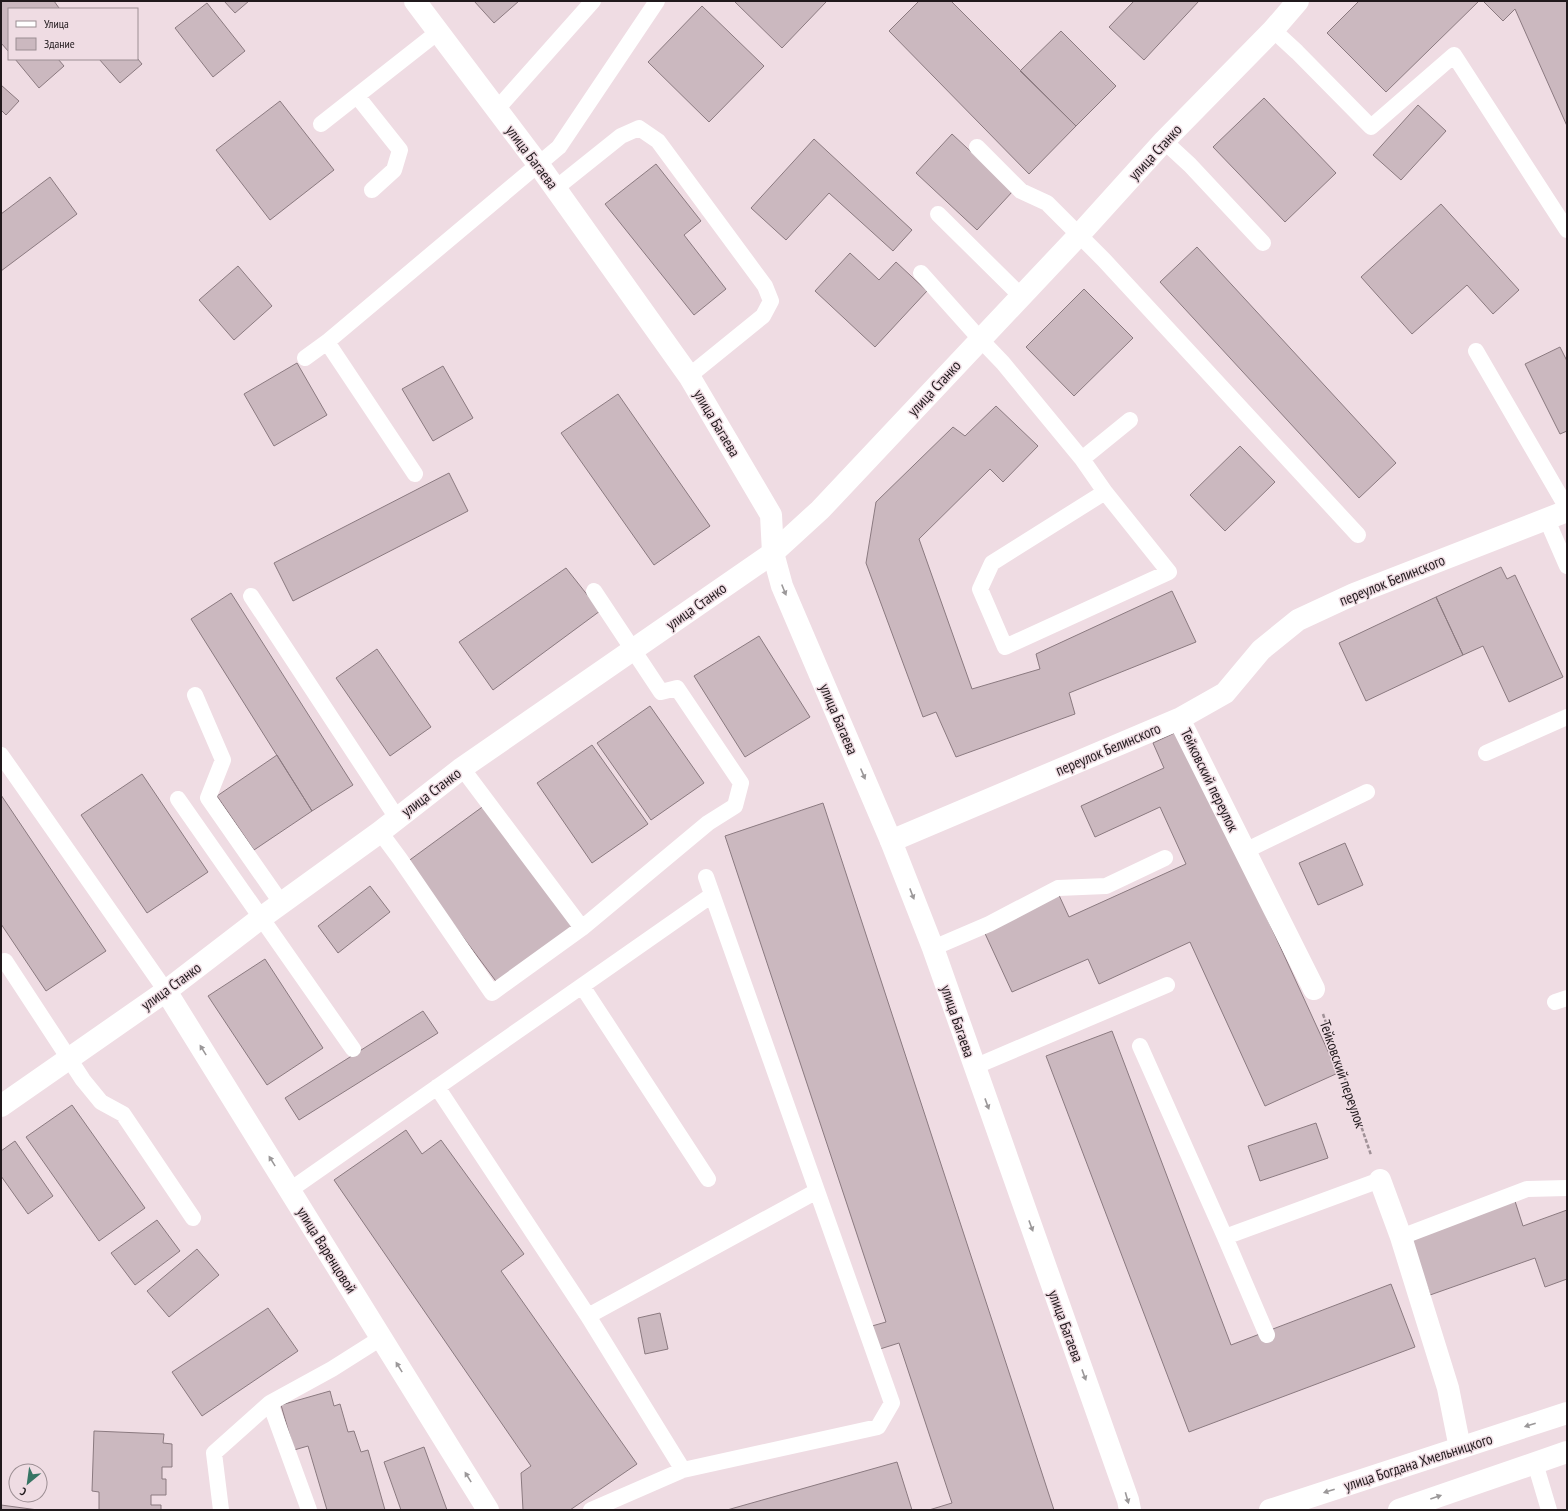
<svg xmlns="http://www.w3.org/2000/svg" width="1568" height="1511" viewBox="0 0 1568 1511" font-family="'PT Sans Narrow',sans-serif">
	<rect width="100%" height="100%" fill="#efdce3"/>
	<!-- building -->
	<path fill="#cbb8bf" stroke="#8b7a80" d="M 1,1 L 54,1 L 59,8 L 58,9 L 9,9 L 9,52 L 1,43 Z
		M 224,1 L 249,1 L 235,13 Z
		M 474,1 L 519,1 L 494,23 Z
		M 734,1 L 824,1 L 826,2 L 782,48 Z
		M 919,1 L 951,1 L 1076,126 L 1029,174 L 889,31 Z
		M 1134,1 L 1199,1 L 1144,60 L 1109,27 Z
		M 1359,1 L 1479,1 L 1386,92 L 1327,33 Z
		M 1483,1 L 1567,1 L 1567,126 L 1515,9 L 1503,21 Z
		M 207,3 L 245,51 L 213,77 L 175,28 Z
		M 702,6 L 764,66 L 709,122 L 648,62 Z
		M 1061,31 L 1116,86 L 1076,126 L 1020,71 Z
		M 137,58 L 142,64 L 120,83 L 99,59 L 137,59 Z
		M 15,59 L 58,59 L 64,66 L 39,88 Z
		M 1,85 L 19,101 L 6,115 L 1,110 Z
		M 1264,98 L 1336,173 L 1285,222 L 1213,147 Z
		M 280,101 L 334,170 L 270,220 L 216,150 Z
		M 1418,105 L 1446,131 L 1401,180 L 1373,155 Z
		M 952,134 L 1013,191 L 977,230 L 916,173 Z
		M 814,139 L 912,230 L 893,251 L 829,193 L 786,240 L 751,208 Z
		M 656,164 L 701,221 L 684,235 L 726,289 L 694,315 L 605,204 Z
		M 50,177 L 77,214 L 1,271 L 1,214 Z
		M 1441,204 L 1519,290 L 1493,314 L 1467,285 L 1412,334 L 1361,277 Z
		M 1197,247 L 1396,463 L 1359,498 L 1160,282 Z
		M 850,253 L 879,280 L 896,262 L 927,291 L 875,347 L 815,291 Z
		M 238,266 L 272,306 L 234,340 L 199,300 Z
		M 1084,289 L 1133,338 L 1074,396 L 1026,347 Z
		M 1560,347 L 1567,361 L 1567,431 L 1560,434 L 1525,364 Z
		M 297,363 L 327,415 L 274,446 L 244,394 Z
		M 443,366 L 473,418 L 433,441 L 402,389 Z
		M 618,394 L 710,526 L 654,565 L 561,433 Z
		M 996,406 L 1038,446 L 1003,482 L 990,469 L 919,539 L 972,689 L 1040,669 L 1036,654 L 1172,591 L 1196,642 L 1069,693 L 1075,714 L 956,757 L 936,712 L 923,717 L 866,563 L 876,502 L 953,427 L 965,436 Z
		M 1240,446 L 1275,482 L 1225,531 L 1190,495 Z
		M 449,473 L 468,511 L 293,601 L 274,563 Z
		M 1501,567 L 1507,579 L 1515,575 L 1563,677 L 1509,702 L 1483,646 L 1463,655 L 1436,597 Z
		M 566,568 L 600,611 L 493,690 L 459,642 Z
		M 231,593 L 353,785 L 312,811 L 191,619 Z
		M 1436,597 L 1463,655 L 1366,701 L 1339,643 Z
		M 759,636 L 810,717 L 745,757 L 694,676 Z
		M 377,649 L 431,727 L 390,756 L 336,678 Z
		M 650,706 L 704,783 L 651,820 L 597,743 Z
		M 1181,730 L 1338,1073 L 1265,1106 L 1190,942 L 1099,984 L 1088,959 L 1012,992 L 982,927 L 1058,893 L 1069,917 L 1186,864 L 1160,807 L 1095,837 L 1081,806 L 1164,768 L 1153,743 Z
		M 592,745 L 648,824 L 592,863 L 537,783 Z
		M 277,755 L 312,811 L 254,850 L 217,796 Z
		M 142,774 L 208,872 L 147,913 L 81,815 Z
		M 1,795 L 106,951 L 46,991 L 1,924 Z
		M 823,803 L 1054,1510 L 929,1510 L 952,1503 L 899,1343 L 880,1349 L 872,1326 L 886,1322 L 725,836 Z
		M 485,805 L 575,927 L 498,984 L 407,862 Z
		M 1345,843 L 1363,885 L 1318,905 L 1299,863 Z
		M 370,886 L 390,912 L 338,953 L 318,926 Z
		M 265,959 L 323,1048 L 267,1085 L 208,996 Z
		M 423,1011 L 438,1033 L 299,1120 L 285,1098 Z
		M 1112,1031 L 1231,1345 L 1391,1284 L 1415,1347 L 1189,1432 L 1046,1056 Z
		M 72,1105 L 145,1208 L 99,1241 L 26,1137 Z
		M 1316,1123 L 1328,1158 L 1260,1181 L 1248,1146 Z
		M 406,1130 L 422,1154 L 441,1140 L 524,1254 L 501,1271 L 637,1464 L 570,1510 L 523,1510 L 521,1473 L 531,1466 L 334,1180 Z
		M 15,1141 L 53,1196 L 28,1214 L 1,1176 L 1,1151 Z
		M 1514,1198 L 1523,1226 L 1567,1210 L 1567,1279 L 1545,1287 L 1535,1258 L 1430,1295 L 1409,1235 Z
		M 157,1220 L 180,1251 L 135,1285 L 111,1253 Z
		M 197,1249 L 219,1275 L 169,1317 L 147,1291 Z
		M 268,1308 L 298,1351 L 202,1416 L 172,1372 Z
		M 660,1313 L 668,1349 L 645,1354 L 638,1318 Z
		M 330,1391 L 334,1406 L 340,1404 L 348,1432 L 354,1431 L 361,1452 L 368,1450 L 385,1510 L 327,1510 L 308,1446 L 294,1450 L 281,1405 Z
		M 94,1431 L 164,1434 L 163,1443 L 172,1444 L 172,1467 L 162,1467 L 162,1479 L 166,1479 L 166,1495 L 151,1495 L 151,1505 L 161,1505 L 161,1510 L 99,1510 L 99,1492 L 92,1491 Z
		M 424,1447 L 447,1510 L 401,1510 L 384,1462 Z
		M 897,1462 L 912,1510 L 727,1510 Z
		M 1,1505 L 38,1510 L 1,1510 Z"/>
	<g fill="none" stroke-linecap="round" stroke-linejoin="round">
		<!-- path -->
		<path stroke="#a09197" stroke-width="2.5" stroke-dasharray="4 2" stroke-linecap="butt" d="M 1323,1014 L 1371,1155"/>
		<!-- service -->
		<path stroke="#fff" stroke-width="16" d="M 1273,30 L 1297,52 L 1371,127 L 1454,55 L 1567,230
			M 357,96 L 400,150 L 394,170 L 372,190
			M 497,109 L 593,1
			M 321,124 L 438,32
			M 1164,141 L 1190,165 L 1263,243
			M 977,147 L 1021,191 L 1047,203 L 1104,260 L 1358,535
			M 556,188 L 621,136 L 639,128 L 658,141 L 765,286 L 771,301 L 763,316 L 689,376
			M 938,214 L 1021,296
			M 921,273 L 980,339 L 1003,363 L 1082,459 L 1105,492 L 992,563 L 980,589 L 1005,647 L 1169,572 L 1105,492
			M 327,342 L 415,474
			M 1476,351 L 1567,508
			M 305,358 L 327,342 L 559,147 L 657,1
			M 1082,459 L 1130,420
			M 1547,520 L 1567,566
			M 251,596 L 397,818
			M 195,695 L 223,760 L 208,798 L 282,904
			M 1486,753 L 1567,717
			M 1,755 L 166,991
			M 462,768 L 582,928
			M 178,799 L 353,1049
			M 380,832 L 400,859 L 492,993 L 582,928 L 708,823 L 735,806 L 741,783 L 677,688 L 661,692 L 594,591
			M 1245,851 L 1367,792
			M 933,948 L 989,924 L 1058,888 L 1106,886 L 1165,858
			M 5,961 L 83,1080 L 101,1102 L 123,1114 L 193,1218
			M 582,986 L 708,1179
			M 1555,1002 L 1567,998
			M 1140,1046 L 1225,1237
			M 974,1067 L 1167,985
			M 437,1087 L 588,1316 L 683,1470
			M 290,1190 L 712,895
			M 1401,1237 L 1527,1189 L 1567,1188
			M 588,1316 L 817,1191
			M 1267,1335 L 1225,1237 L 1380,1180
			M 270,1403 L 332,1369 L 381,1338
			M 1535,1463 L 1549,1510
			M 221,1510 L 214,1453 L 270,1403 L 309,1510
			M 591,1510 L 683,1470 L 878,1427 L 892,1403 L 706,877"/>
		<!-- minor -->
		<path stroke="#fff" stroke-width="22" d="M 1179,719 L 1314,989
			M 891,841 L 1179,719 L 1225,693 L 1261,650 L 1298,620 L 1354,594 L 1567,511
			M 166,991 L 488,1510
			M 1,1106 L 166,991 L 261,918 L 380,832 L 462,768 L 773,553 L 820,510 L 1079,235 L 1164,141 L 1273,30 L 1298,1
			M 1380,1180 L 1401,1237 L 1448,1388 L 1460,1448"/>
		<!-- tertiary -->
		<path stroke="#fff" stroke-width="22" d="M 415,1 L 538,164 L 689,376 L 771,515 L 773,553 L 782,586 L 891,841 L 933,948 L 1128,1500 L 1130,1510"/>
		<!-- secondary -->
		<path stroke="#fff" stroke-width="22" d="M 1270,1510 L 1567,1413
			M 1399,1510 L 1567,1452"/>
	</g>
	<!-- one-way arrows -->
	<defs><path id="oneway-solid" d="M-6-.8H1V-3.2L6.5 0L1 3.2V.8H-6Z"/></defs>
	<g fill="#9b9899">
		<use href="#oneway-solid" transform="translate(784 590) rotate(68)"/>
		<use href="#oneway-solid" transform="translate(863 774) rotate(67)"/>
		<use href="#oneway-solid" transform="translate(912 894) rotate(69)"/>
		<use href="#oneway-solid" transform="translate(203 1050) rotate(-122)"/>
		<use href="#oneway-solid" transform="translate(987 1104) rotate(70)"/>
		<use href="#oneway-solid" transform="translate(272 1161) rotate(-122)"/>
		<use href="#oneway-solid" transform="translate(1031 1226) rotate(70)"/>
		<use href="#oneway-solid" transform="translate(399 1367) rotate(-122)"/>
		<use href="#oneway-solid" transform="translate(1084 1375) rotate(70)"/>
		<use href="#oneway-solid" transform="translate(1530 1425) rotate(162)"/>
		<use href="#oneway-solid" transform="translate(468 1477) rotate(-122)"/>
		<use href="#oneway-solid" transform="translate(1329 1491) rotate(162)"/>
		<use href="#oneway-solid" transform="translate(1436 1497) rotate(-19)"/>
		<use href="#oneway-solid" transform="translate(1127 1498) rotate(74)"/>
	</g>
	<g text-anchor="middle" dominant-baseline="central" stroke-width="3" stroke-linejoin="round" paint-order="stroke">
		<!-- street labels -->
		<g font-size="15" fill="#20191c" stroke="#efdce3">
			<text transform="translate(1155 152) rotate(-47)">улица Станко</text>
			<text transform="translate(532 157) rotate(53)">улица Багаева</text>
			<text transform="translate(934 388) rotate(-47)">улица Станко</text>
			<text transform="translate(717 423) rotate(59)">улица Багаева</text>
			<text transform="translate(1392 580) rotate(-22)">переулок Белинского</text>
			<text transform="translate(696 606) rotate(-35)">улица Станко</text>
			<text transform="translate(839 719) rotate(67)">улица Багаева</text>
			<text transform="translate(1108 749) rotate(-23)">переулок Белинского</text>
			<text transform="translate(1210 780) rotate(64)">Тейковский переулок</text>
			<text transform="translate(431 792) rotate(-37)">улица Станко</text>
			<text transform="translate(171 986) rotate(-36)">улица Станко</text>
			<text transform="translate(958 1021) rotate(71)">улица Багаева</text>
			<text transform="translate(1343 1074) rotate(71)">Тейковский переулок</text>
			<text transform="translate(327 1250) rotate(58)">улица Варенцовой</text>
			<text transform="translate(1066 1326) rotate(70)">улица Багаева</text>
			<text transform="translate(1418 1462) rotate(-18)">улица Богдана Хмельницкого</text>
		</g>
	</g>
	<!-- border -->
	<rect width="1568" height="1511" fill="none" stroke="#20191c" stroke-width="4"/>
	<!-- legend -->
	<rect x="8" y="8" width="130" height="52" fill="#efdce3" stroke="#9c8e93"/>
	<rect x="16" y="21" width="20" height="6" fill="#ffffff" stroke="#9c8e93"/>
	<text x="44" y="28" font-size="12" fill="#20191c">Улица</text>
	<rect x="16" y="38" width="20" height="12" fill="#cbb8bf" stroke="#9c8e93"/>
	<text x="44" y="48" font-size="12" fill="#20191c">Здание</text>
	<!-- north arrow -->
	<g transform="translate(28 1483) rotate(209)"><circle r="19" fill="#efdce3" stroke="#9c8e93"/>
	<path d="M0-3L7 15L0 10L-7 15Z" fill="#367564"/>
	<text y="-6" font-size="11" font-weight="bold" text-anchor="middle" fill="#20191c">С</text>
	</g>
</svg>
